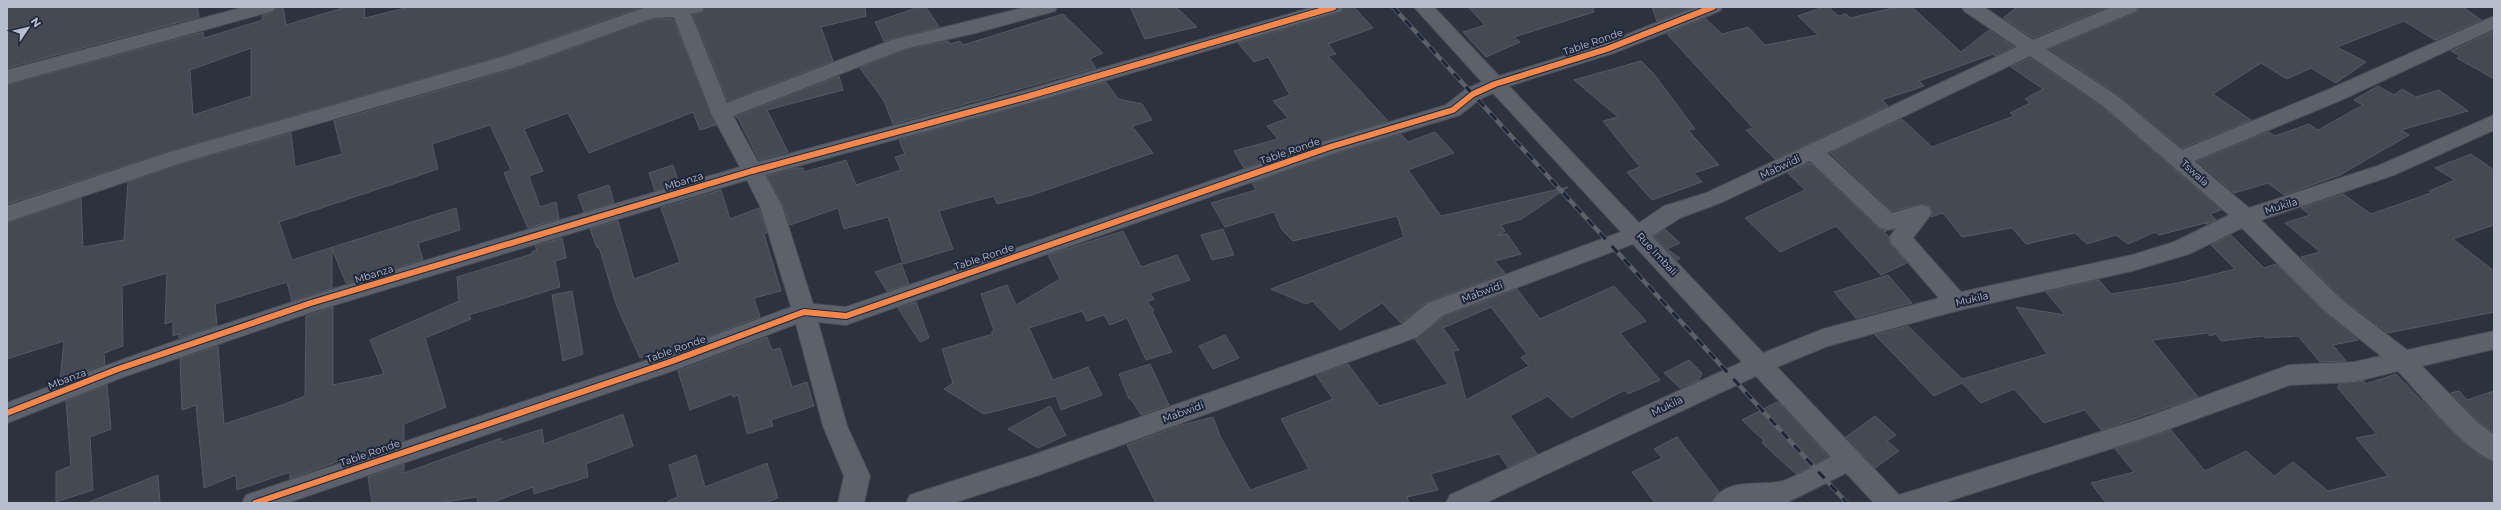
<svg xmlns="http://www.w3.org/2000/svg" width="2501" height="510" viewBox="0 0 2501 510" font-family="Montserrat,sans-serif">
	<rect width="100%" height="100%" fill="#2c323e"/>
	<!-- building -->
	<path fill="#444953" stroke="#545a64" fill-rule="evenodd" d="M 7,7 L 197,7 L 199,17 L 7,68 Z
		M 276,7 L 283,7 L 286,25 L 346,7 L 364,7 L 365,18 L 409,7 L 642,7 L 505,55 L 170,151 L 7,204 L 7,85 L 203,32 L 204,38 L 263,20 L 262,16 L 273,12 ZM 251,48 L 251,96 L 193,115 L 190,70 Z
		M 705,7 L 865,7 L 866,16 L 821,27 L 833,61 L 728,101 L 693,15 L 702,12 Z
		M 919,7 L 926,7 L 939,27 L 884,41 L 875,22 Z
		M 1130,7 L 1176,7 L 1197,27 L 1145,39 Z
		M 1344,7 L 1354,7 L 1373,28 L 1328,44 L 1336,54 L 1328,56 L 1388,121 L 1244,168 L 1234,151 L 1278,139 L 1267,126 L 1288,118 L 1273,101 L 1290,95 L 1268,57 L 1254,62 L 1238,43 L 1341,12 Z
		M 1468,7 L 1593,7 L 1594,12 L 1514,37 L 1520,42 L 1486,57 L 1463,32 L 1485,25 Z
		M 1652,7 L 1692,7 L 1657,21 Z
		M 1823,7 L 1828,7 L 1839,16 L 1846,14 L 1850,18 L 1897,7 L 1912,7 L 1961,52 L 1989,30 L 2014,47 L 1995,56 L 1993,54 L 1919,81 L 1924,86 L 1882,100 L 1888,106 L 1775,159 L 1746,130 L 1753,128 L 1667,34 L 1705,18 L 1722,34 L 1748,27 L 1765,45 L 1818,35 L 1798,16 Z
		M 2017,7 L 2108,7 L 2033,38 L 2003,18 Z
		M 2139,7 L 2463,7 L 2481,20 L 2435,40 L 2404,21 L 2337,47 L 2366,62 L 2336,83 L 2311,68 L 2287,79 L 2261,63 L 2213,94 L 2251,120 L 2182,148 L 2117,94 L 2049,49 L 2137,12 Z
		M 1063,14 L 1103,53 L 1090,59 L 1096,68 L 893,124 L 884,101 L 860,68 L 904,50 L 948,41 L 950,44 L 960,41 L 963,45 Z
		M 653,19 L 673,19 L 716,125 L 700,130 L 693,112 L 589,153 L 568,113 L 524,129 L 543,171 L 529,176 L 540,207 L 556,202 L 559,219 L 528,228 L 504,173 L 511,170 L 490,125 L 432,144 L 438,169 L 279,222 L 292,260 L 456,208 L 460,230 L 418,243 L 423,260 L 346,283 L 332,249 L 332,288 L 292,301 L 287,282 L 215,304 L 217,326 L 179,338 L 179,334 L 173,336 L 173,321 L 165,324 L 167,273 L 122,286 L 123,346 L 104,353 L 105,364 L 60,381 L 64,341 L 7,359 L 7,223 L 81,198 L 83,247 L 124,240 L 128,182 L 184,163 L 291,133 L 295,167 L 342,154 L 334,121 L 520,67 Z
		M 2494,31 L 2494,79 L 2457,58 L 2460,56 L 2451,51 Z
		M 2030,58 L 2101,106 L 2221,210 L 2210,214 L 2216,220 L 2206,224 L 2209,222 L 2159,235 L 2155,232 L 2128,244 L 2116,235 L 2087,244 L 2075,233 L 2026,244 L 2012,228 L 1962,237 L 1943,213 L 1931,217 L 1933,212 L 1929,206 L 1921,204 L 1892,211 L 1830,153 L 1902,119 L 1932,147 L 2014,116 L 2010,113 L 2030,103 L 2025,99 L 2043,89 L 2011,67 Z
		M 1641,61 L 1654,74 L 1695,129 L 1688,130 L 1719,165 L 1694,173 L 1702,182 L 1652,200 L 1627,172 L 1640,167 L 1603,121 L 1618,117 L 1574,80 Z
		M 839,76 L 843,90 L 767,110 L 788,152 L 759,160 L 738,118 L 735,117 Z
		M 1106,82 L 1118,99 L 1142,104 L 1152,120 L 1132,126 L 1153,153 L 1032,195 L 997,204 L 994,196 L 939,211 L 953,249 L 903,264 L 888,217 L 844,229 L 838,208 L 790,225 L 783,205 L 767,176 L 796,168 L 803,168 L 804,172 L 846,160 L 856,185 L 901,170 L 895,157 L 905,154 L 899,140 Z
		M 2378,86 L 2394,95 L 2402,89 L 2416,97 L 2439,90 L 2468,111 L 2401,130 L 2409,135 L 2340,175 L 2284,195 L 2268,183 L 2234,193 L 2197,161 L 2268,132 L 2275,136 L 2309,124 L 2318,130 L 2363,105 L 2354,100 Z
		M 1435,132 L 1454,153 L 1408,170 L 1441,216 L 1568,187 L 1522,219 L 1501,225 L 1505,231 L 1498,235 L 1507,234 L 1521,254 L 1495,261 L 1505,273 L 1427,302 L 1401,323 L 1382,303 L 1340,330 L 1312,301 L 1306,304 L 1271,289 L 1404,237 L 1397,216 L 1293,241 L 1282,230 L 1274,212 L 1225,227 L 1211,203 L 1256,190 L 1252,183 L 1337,153 L 1401,134 L 1408,142 Z
		M 2471,154 L 2494,170 L 2494,225 L 2453,239 L 2494,271 L 2494,312 L 2388,333 L 2343,299 L 2301,257 L 2320,252 L 2285,223 L 2310,215 L 2301,208 L 2343,194 L 2371,214 L 2431,193 L 2429,191 L 2455,180 L 2435,168 Z
		M 1810,163 L 1879,229 L 1887,231 L 1884,232 L 1888,236 L 1891,245 L 1907,263 L 1881,275 L 1836,226 L 1780,252 L 1745,218 L 1805,190 L 1788,173 Z
		M 673,165 L 679,184 L 655,191 L 649,173 Z
		M 609,185 L 614,203 L 584,212 L 578,195 Z
		M 721,190 L 730,219 L 759,208 L 767,233 L 764,234 L 781,291 L 754,298 L 760,317 L 671,350 L 669,345 L 640,358 L 616,304 L 599,247 L 597,248 L 590,229 L 618,221 L 634,279 L 680,262 L 661,208 Z
		M 1223,229 L 1234,255 L 1212,260 L 1201,235 Z
		M 1665,229 L 1680,243 L 1667,249 L 1680,258 L 1677,260 L 1654,236 Z
		M 1123,231 L 1141,267 L 1177,255 L 1190,280 L 1150,293 L 1154,299 L 1147,302 L 1154,310 L 1152,311 L 1172,352 L 1146,360 L 1127,318 L 1110,325 L 1104,315 L 1087,321 L 1082,311 L 1029,328 L 1053,380 L 1088,367 L 1102,395 L 1061,410 L 1056,396 L 984,414 L 944,389 L 953,383 L 942,349 L 993,334 L 991,332 L 994,331 L 981,294 L 1007,285 L 1016,305 L 1060,279 L 1048,255 Z
		M 2231,235 L 2264,268 L 2276,264 L 2325,313 L 2358,340 L 2333,345 L 2346,361 L 2320,362 L 2298,336 L 2265,338 L 2263,336 L 2221,341 L 2216,334 L 2210,336 L 2208,333 L 2152,340 L 2198,397 L 2101,430 L 2085,410 L 2044,423 L 2014,389 L 1981,403 L 1962,383 L 1934,396 L 1875,335 L 1908,326 L 1962,379 L 2047,354 L 2016,307 L 2065,315 L 2046,292 L 2099,280 L 2111,294 L 2178,283 L 2235,269 L 2211,245 Z
		M 562,238 L 566,258 L 555,261 L 560,287 L 469,315 L 471,319 L 425,338 L 446,407 L 404,424 L 404,440 L 363,454 L 363,452 L 290,479 L 290,472 L 237,490 L 236,475 L 204,488 L 196,405 L 182,410 L 180,359 L 218,346 L 224,424 L 285,404 L 305,396 L 306,316 L 333,307 L 333,385 L 384,374 L 370,340 L 459,301 L 457,277 L 532,254 L 532,252 L 537,250 L 535,246 Z
		M 901,263 L 909,284 L 887,291 L 875,272 Z
		M 1888,275 L 1912,303 L 1856,318 L 1834,292 Z
		M 1614,286 L 1646,321 L 1620,333 L 1660,380 L 1628,394 L 1625,390 L 1571,418 L 1548,396 L 1510,416 L 1537,454 L 1508,467 L 1499,454 L 1431,474 L 1438,490 L 1407,497 L 1409,503 L 1156,503 L 1127,445 L 1178,426 L 1213,417 L 1220,436 L 1250,490 L 1309,469 L 1281,419 L 1333,399 L 1316,375 L 1348,364 L 1379,406 L 1448,384 L 1415,339 L 1445,316 L 1517,289 L 1540,319 ZM 1491,307 L 1527,354 L 1521,358 L 1529,366 L 1466,400 L 1453,351 L 1459,350 L 1443,328 Z
		M 572,291 L 583,354 L 563,361 L 552,295 Z
		M 916,302 L 929,338 L 920,342 L 898,308 Z
		M 1225,335 L 1239,358 L 1213,369 L 1199,346 Z
		M 767,337 L 772,350 L 780,348 L 792,387 L 807,382 L 814,406 L 771,420 L 773,426 L 747,434 L 738,395 L 733,397 L 732,394 L 690,410 L 678,371 Z
		M 1689,360 L 1702,373 L 1699,380 L 1680,388 L 1664,373 Z
		M 1150,364 L 1169,405 L 1141,415 L 1131,399 L 1129,399 L 1119,374 Z
		M 2396,374 L 2455,435 L 2481,456 L 2494,462 L 2494,503 L 2106,503 L 2091,483 L 2134,472 L 2115,449 L 2171,430 L 2205,471 L 2246,451 L 2274,476 L 2293,462 L 2328,491 L 2388,476 L 2356,438 L 2377,434 L 2337,387 L 2340,386 L 2338,384 L 2364,381 L 2366,384 Z
		M 107,385 L 111,429 L 90,437 L 93,490 L 56,502 L 56,472 L 71,466 L 66,401 Z
		M 2459,391 L 2467,400 L 2494,391 L 2494,433 L 2476,419 L 2451,393 Z
		M 1777,402 L 1780,404 L 1829,457 L 1796,474 L 1762,443 L 1764,441 L 1742,420 Z
		M 1050,406 L 1066,435 L 1038,448 L 1008,429 Z
		M 623,414 L 633,446 L 586,464 L 588,477 L 534,494 L 533,487 L 491,503 L 478,503 L 477,497 L 438,503 L 372,503 L 368,477 L 404,464 L 404,473 L 501,438 L 502,442 L 542,429 L 544,444 Z
		M 1875,416 L 1896,435 L 1887,441 L 1899,451 L 1875,468 L 1846,437 Z
		M 1677,437 L 1719,492 L 1711,503 L 1655,503 L 1632,472 L 1662,458 L 1654,449 Z
		M 696,455 L 705,487 L 767,463 L 778,498 L 764,503 L 668,503 L 668,501 L 678,497 L 669,465 Z
		M 158,475 L 160,503 L 90,503 L 89,502 Z"/>
	<g fill="none" stroke-linecap="round" stroke-linejoin="round">
		<!-- street casing -->
		<g stroke="#494d56" stroke-width="2">
			<path id="street" d="M 244,7 L 275,7 L 273,11 L 7,84 L 7,70 Z
				M 704,7 L 702,11 L 691,14 L 727,103 L 892,40 L 1026,7 L 1057,7 L 1055,11 L 976,33 L 904,49 L 733,116 L 758,162 L 1023,91 L 1313,7 L 1343,7 L 1341,11 L 1033,102 L 765,175 L 782,206 L 813,304 L 846,307 L 1323,142 L 1446,105 L 1466,89 L 1482,82 L 1414,7 L 1434,7 L 1499,76 L 1600,45 L 1696,7 L 1722,7 L 1720,11 L 1614,53 L 1509,86 L 1639,223 L 1664,206 L 1706,193 L 2017,47 L 1964,11 L 1962,7 L 1984,7 L 2033,40 L 2112,7 L 2138,7 L 2136,11 L 2046,49 L 2116,95 L 2182,150 L 2325,91 L 2494,16 L 2494,29 L 2339,101 L 2194,161 L 2249,208 L 2380,165 L 2494,115 L 2494,130 L 2394,175 L 2261,220 L 2342,300 L 2407,350 L 2494,331 L 2494,349 L 2422,366 L 2475,420 L 2494,435 L 2494,461 C 2463,450 2422,396 2398,371 L 2354,382 L 2290,385 L 2147,437 L 1943,503 L 1874,503 L 1846,473 L 1788,502 L 1712,503 C 1726,475 1763,488 1786,480 C 1801,474 1816,464 1831,457 L 1756,376 L 1485,503 L 1446,503 L 1450,495 L 1742,362 L 1633,244 L 1444,315 L 1417,337 L 1039,475 L 953,503 L 906,503 L 910,495 L 919,492 L 1030,456 L 1401,325 L 1428,303 L 1621,232 L 1493,93 L 1480,99 L 1460,115 L 1337,152 L 854,322 L 846,325 L 818,322 L 847,426 L 870,476 L 864,503 L 838,503 L 844,476 L 823,426 L 796,324 L 675,370 L 287,503 L 242,503 L 246,495 L 255,492 L 659,356 L 791,307 L 760,206 L 747,180 L 315,311 L 126,376 L 7,423 L 7,403 C 246,309 494,240 740,167 L 711,113 L 674,17 L 653,18 L 519,66 L 184,162 L 7,222 L 7,206 L 170,152 L 505,56 L 644,8 ZM 2030,56 L 2102,105 L 2229,215 L 2174,242 L 2132,255 L 1961,292 L 1913,238 L 1932,213 L 1929,207 L 1921,205 L 1892,213 L 1827,153 ZM 1810,161 L 1880,228 L 1888,230 L 1896,228 L 1889,238 L 1892,244 L 1939,298 L 1823,329 L 1763,353 L 1652,236 L 1680,218 L 1720,203 ZM 2242,228 L 2326,312 L 2381,356 L 2354,362 L 2289,365 L 2144,418 L 1899,495 L 1777,367 L 1828,346 L 1956,311 L 2132,271 L 2189,254 Z"/>
		</g>
		<!-- street -->
		<use href="#street" fill="#5d616b" fill-rule="evenodd"/>
		<!-- rail casing -->
		<g stroke="#5b6069" stroke-width="4.5">
			<path id="rail" d="M 1393,7 L 1847,503"/>
		</g>
		<!-- rail -->
		<use href="#rail" stroke="#1e2739" stroke-width="3" stroke-dasharray="9" stroke-linecap="butt"/>
		<!-- cycleway casing -->
		<g stroke="#1e2739" stroke-width="8">
			<path id="cycleway" d="M 7,413 L 118,369 L 311,303 L 752,171 L 1026,97 L 1334,7
				M 255,503 L 667,363 L 804,312 L 846,316 L 1330,147 L 1453,110 L 1473,94 L 1495,84 L 1607,49 L 1713,7"/>
		</g>
		<!-- cycleway -->
		<use href="#cycleway" stroke="#f5874c" stroke-width="6"/>
	</g>
	<g text-anchor="middle" dominant-baseline="central" stroke-width="4" stroke-linejoin="round" paint-order="stroke">
		<!-- street labels -->
		<g font-size="10" fill="#b7bece" stroke="#1e2739">
			<text transform="translate(1593 42) rotate(-19)">Table Ronde</text>
			<text transform="translate(1290 151) rotate(-19)">Table Ronde</text>
			<text transform="translate(1780 167) rotate(-25)">Mabwidi</text>
			<text transform="translate(2195 173) rotate(42)">Tswala</text>
			<text transform="translate(684 181) rotate(-17)">Mbanza</text>
			<text transform="translate(2281 206) rotate(-17)">Mukila</text>
			<text transform="translate(1657 254) rotate(47)">Rue Imbali</text>
			<text transform="translate(984 257) rotate(-19)">Table Ronde</text>
			<text transform="translate(374 274) rotate(-17)">Mbanza</text>
			<text transform="translate(1482 292) rotate(-20)">Mabwidi</text>
			<text transform="translate(1972 299) rotate(-13)">Mukila</text>
			<text transform="translate(676 349) rotate(-20)">Table Ronde</text>
			<text transform="translate(67 379) rotate(-21)">Mbanza</text>
			<text transform="translate(1667 406) rotate(-25)">Mukila</text>
			<text transform="translate(1183 412) rotate(-20)">Mabwidi</text>
			<text transform="translate(370 453) rotate(-19)">Table Ronde</text>
		</g>
	</g>
	<!-- border -->
	<rect width="2501" height="510" fill="none" stroke="#b7bece" stroke-width="16"/>
	<!-- north arrow -->
	<g transform="translate(28 28) rotate(55)" stroke="#1e2739" stroke-width="3" paint-order="stroke">
	<path d="M0-3L7 15L0 10L-7 15Z" fill="#b7bece"/>
	<text y="-6" font-size="11" font-weight="bold" text-anchor="middle" fill="#b7bece">N</text>
	</g>
</svg>
